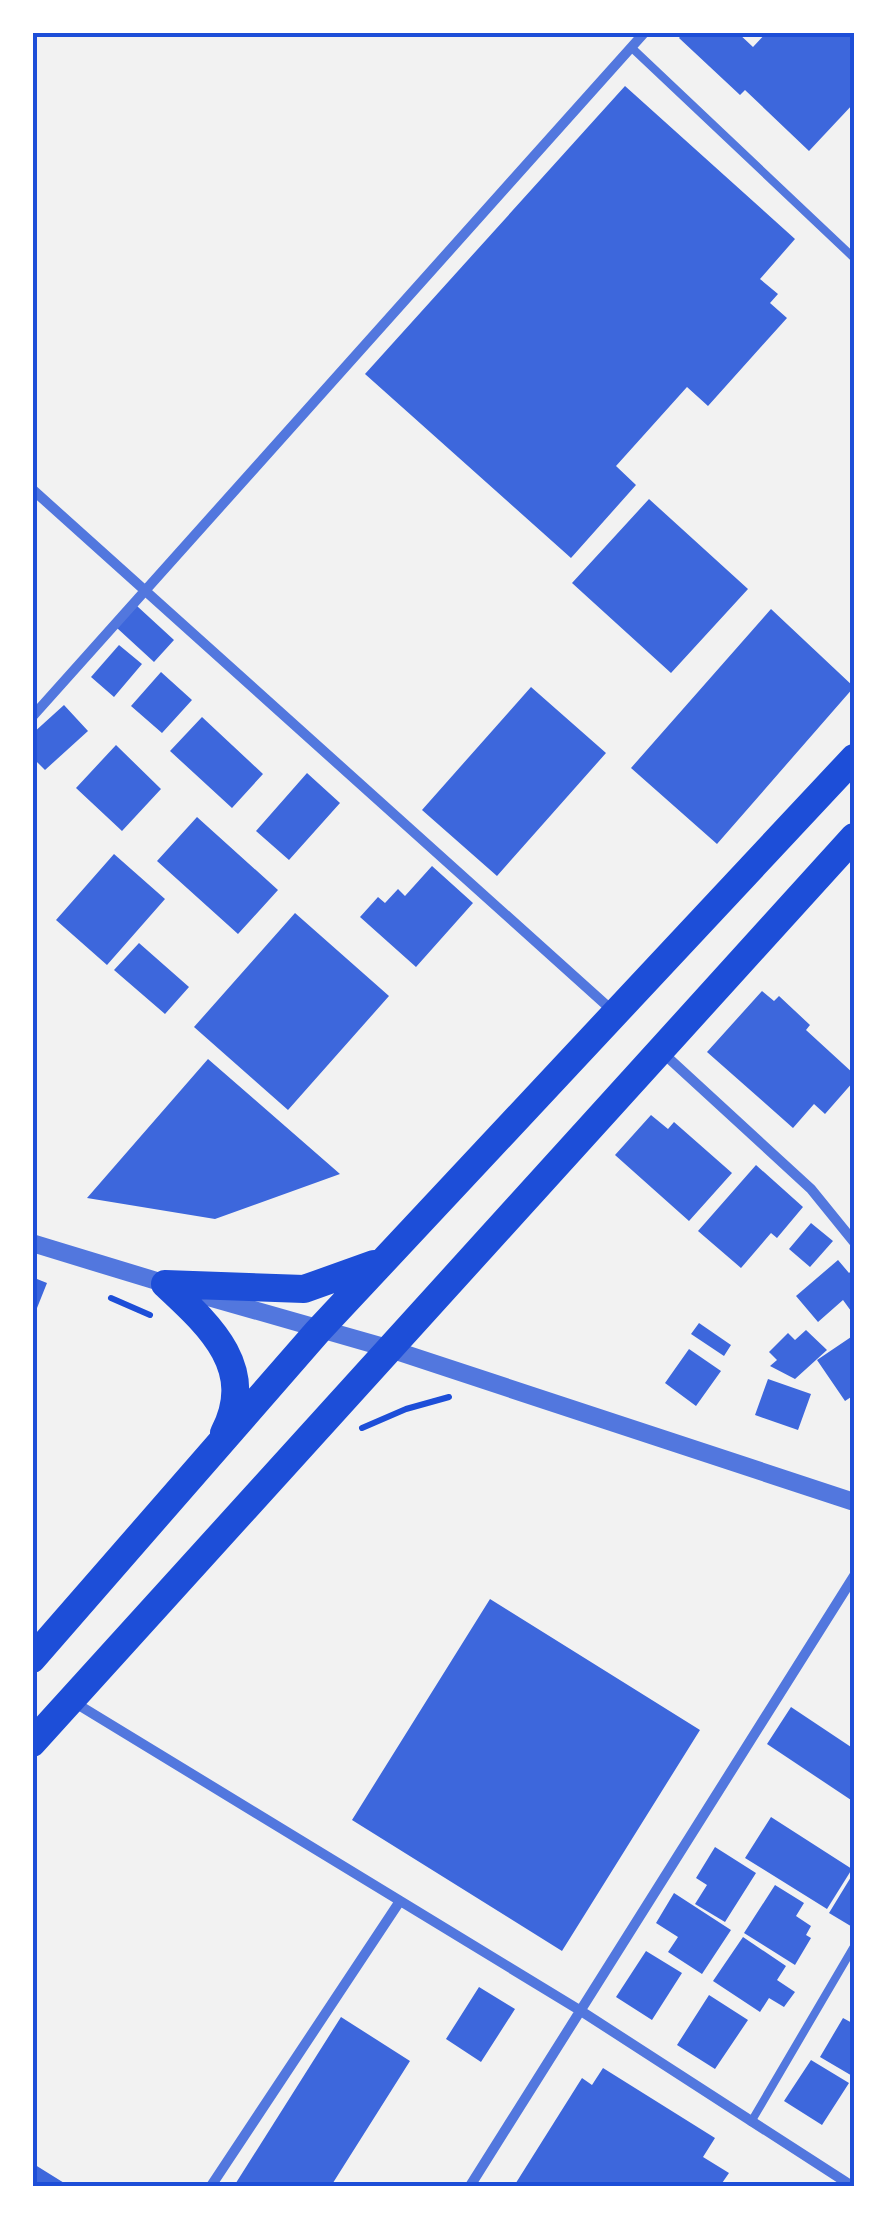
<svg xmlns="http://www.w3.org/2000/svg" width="887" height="2219" viewBox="0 0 887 2219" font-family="Mulish,sans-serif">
	<rect width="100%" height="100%" fill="#f2f2f2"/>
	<!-- building -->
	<path fill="#3d67dc" d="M 684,32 L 737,32 L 753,47 L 767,32 L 854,32 L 854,103 L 809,151 L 745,90 L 740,95 L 679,38 Z
		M 625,86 L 795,239 L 760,279 L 778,294 L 770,303 L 787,318 L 708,406 L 687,387 L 616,466 L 636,485 L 571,558 L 365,374 Z
		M 649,499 L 748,589 L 671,673 L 572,583 Z
		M 137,606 L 174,640 L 154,662 L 117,628 Z
		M 771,609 L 854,687 L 717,844 L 631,768 Z
		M 119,645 L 142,664 L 114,697 L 91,677 Z
		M 161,672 L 192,700 L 162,733 L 131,706 Z
		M 531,687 L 606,753 L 497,876 L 422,810 Z
		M 64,705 L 88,731 L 45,770 L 32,757 L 32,734 Z
		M 202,717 L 263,774 L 232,808 L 170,751 Z
		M 116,745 L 161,789 L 122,831 L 76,788 Z
		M 307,773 L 340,803 L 289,860 L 256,831 Z
		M 197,817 L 278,890 L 238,934 L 157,861 Z
		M 114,854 L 165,899 L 107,965 L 56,920 Z
		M 432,866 L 473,903 L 416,967 L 360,917 L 378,897 L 385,903 L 398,889 L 405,896 Z
		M 295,913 L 389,996 L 288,1110 L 194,1027 Z
		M 139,943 L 189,987 L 165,1014 L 114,970 Z
		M 762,991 L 774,1001 L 779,996 L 810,1025 L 806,1030 L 854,1074 L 854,1081 L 825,1114 L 814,1104 L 793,1128 L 707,1052 Z
		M 208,1059 L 340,1174 L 215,1219 L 87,1198 Z
		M 651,1115 L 668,1129 L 674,1122 L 732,1173 L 689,1221 L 615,1155 Z
		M 756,1165 L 803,1207 L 777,1238 L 771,1233 L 741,1268 L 698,1231 Z
		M 811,1223 L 833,1241 L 810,1267 L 789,1249 Z
		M 838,1260 L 849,1273 L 854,1268 L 854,1308 L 851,1311 L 843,1300 L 818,1322 L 796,1296 Z
		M 32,1277 L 47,1283 L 33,1318 L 32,1318 Z
		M 699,1323 L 731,1345 L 724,1356 L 691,1334 Z
		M 806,1330 L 827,1350 L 795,1379 L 770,1366 L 777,1360 L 769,1352 L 788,1333 L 795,1340 Z
		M 854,1335 L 854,1395 L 845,1401 L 817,1360 Z
		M 689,1349 L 721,1371 L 696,1406 L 665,1383 Z
		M 768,1379 L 811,1394 L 798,1430 L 755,1415 Z
		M 490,1599 L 700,1730 L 562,1951 L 352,1820 Z
		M 791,1707 L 854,1749 L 854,1802 L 767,1744 Z
		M 771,1817 L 852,1869 L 827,1909 L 745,1858 Z
		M 715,1847 L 756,1873 L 725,1922 L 695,1904 L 707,1885 L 696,1878 Z
		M 854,1872 L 854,1928 L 829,1913 Z
		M 775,1885 L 804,1903 L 796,1916 L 811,1926 L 806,1935 L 811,1938 L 795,1965 L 744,1933 Z
		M 674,1893 L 731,1930 L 702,1974 L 668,1952 L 678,1937 L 656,1923 Z
		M 743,1937 L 786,1966 L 777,1980 L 795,1992 L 784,2007 L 769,1998 L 760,2012 L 713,1981 Z
		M 646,1951 L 682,1973 L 652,2020 L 616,1997 Z
		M 479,1987 L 515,2009 L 481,2062 L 446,2039 Z
		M 709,1995 L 748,2020 L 715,2069 L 677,2045 Z
		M 341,2017 L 410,2061 L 331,2186 L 234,2186 Z
		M 843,2018 L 854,2024 L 854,2077 L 820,2057 Z
		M 811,2060 L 849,2083 L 822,2125 L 784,2101 Z
		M 603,2068 L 715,2138 L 703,2157 L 729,2173 L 720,2186 L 514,2186 L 582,2078 L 592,2085 Z
		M 32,2163 L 69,2186 L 32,2186 Z"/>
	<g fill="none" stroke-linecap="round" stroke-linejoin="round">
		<!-- path -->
		<path stroke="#1d4ed8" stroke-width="6" d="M 111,1298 L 150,1315
			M 362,1428 L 406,1409 L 449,1397"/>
		<!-- service -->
		<path stroke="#5277de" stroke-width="8" d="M 632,48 L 854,258
			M 751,2122 L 853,1948"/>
		<!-- minor -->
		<path stroke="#5277de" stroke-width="10" d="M 32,489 L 615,1013
			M 32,717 L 645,32
			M 663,1053 L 811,1189 L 854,1242
			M 72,1701 L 581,2011 L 852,2186
			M 211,2186 L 400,1901
			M 470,2186 L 854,1576"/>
		<!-- tertiary -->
		<path stroke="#5277de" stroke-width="18" d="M 32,1243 L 173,1286
			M 198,1294 L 387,1348 L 854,1502"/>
		<!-- trunk -->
		<path stroke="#1d4ed8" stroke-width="28" d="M 165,1284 L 304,1289 L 374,1264
			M 165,1284 C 209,1325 258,1368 224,1433
			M 32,1659 L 318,1331 L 854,758
			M 32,1743 L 854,837"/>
	</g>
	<!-- border -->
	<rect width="887" height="2219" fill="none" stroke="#ffffff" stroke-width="70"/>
	<rect x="35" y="35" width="817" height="2149" fill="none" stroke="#1d4ed8" stroke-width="4"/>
</svg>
